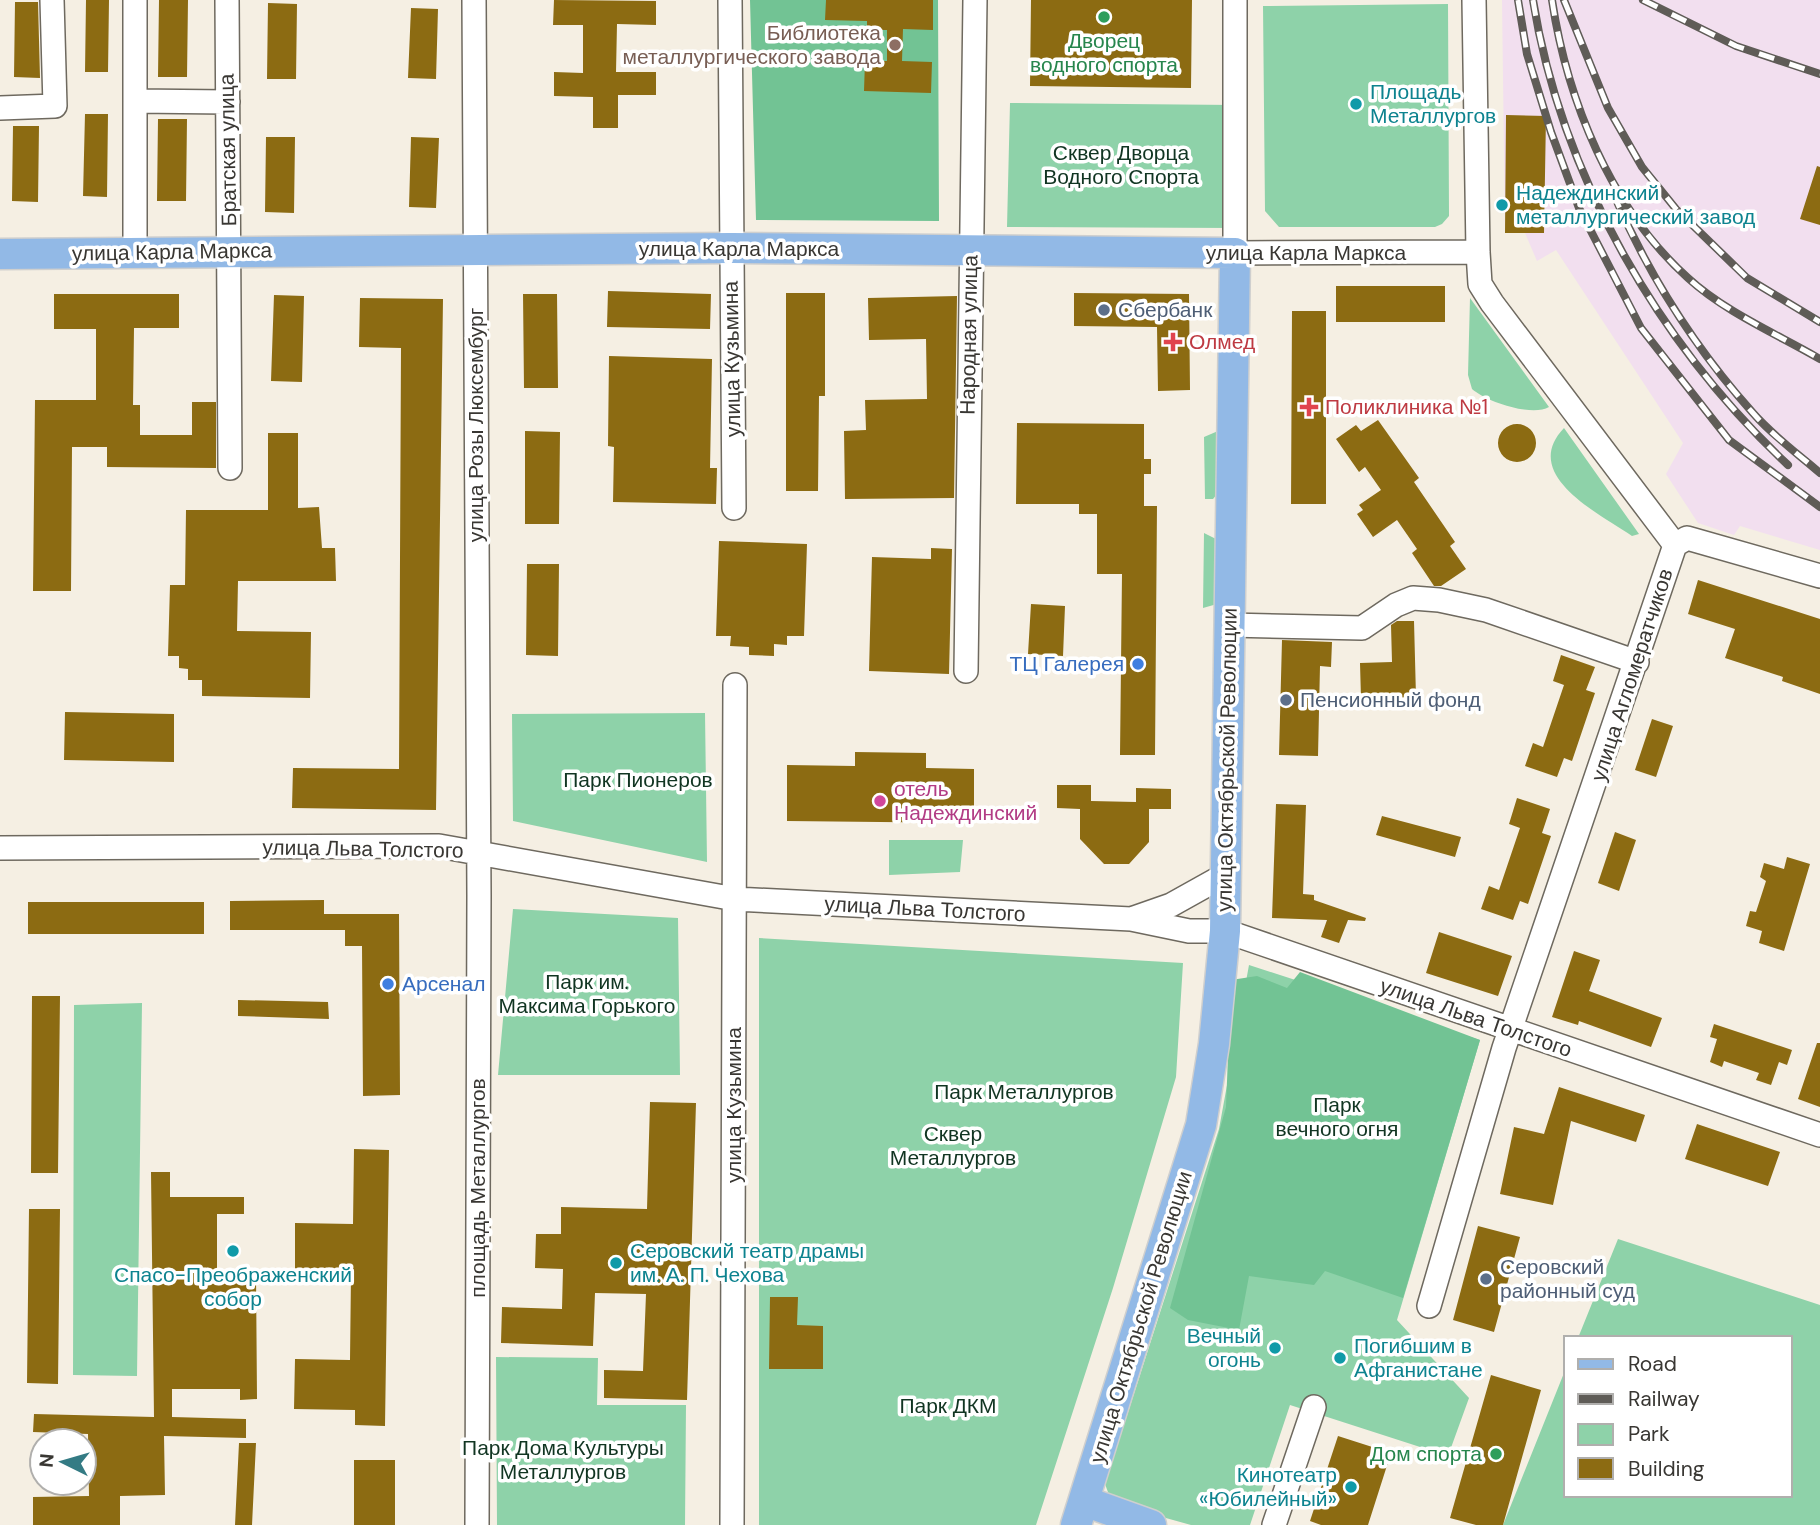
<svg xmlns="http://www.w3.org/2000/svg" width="1820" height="1525" viewBox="0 0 1820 1525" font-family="'DM Sans',sans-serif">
	<rect width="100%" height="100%" fill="#f5efe3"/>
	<!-- industrial -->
	<path fill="#f2dfef" d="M 1502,0 L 1820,0 L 1820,550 L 1740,526 L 1734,535 L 1698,523 L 1666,474 L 1683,443 L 1556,250 L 1537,261 L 1525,233 L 1505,233 Z"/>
	<!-- green -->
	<path fill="#8ed2a9" d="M 1448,4 L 1449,216 L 1442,224 L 1435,227 L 1279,227 L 1265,211 L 1263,6 Z
		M 1010,103 L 1235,105 L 1235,228 L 1007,227 Z
		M 1470,298 L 1549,407 C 1532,417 1487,402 1472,389 L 1468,375 Z
		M 1564,428 L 1639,534 L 1632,536 C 1600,514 1519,475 1564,428 Z
		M 1218,431 L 1218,493 L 1213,499 L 1205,499 L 1204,437 Z
		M 1204,533 L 1216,539 L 1217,604 L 1203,608 Z
		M 705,713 L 707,862 L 513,821 L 512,714 Z
		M 889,840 L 963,840 L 960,872 L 889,875 Z
		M 513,909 L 678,918 L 680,1075 L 498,1075 Z
		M 759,938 L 1183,963 L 1176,1077 L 1113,1288 L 1036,1525 L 759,1525 Z
		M 1249,965 L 1480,1040 L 1397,1320 L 1469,1398 L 1448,1456 L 1290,1405 L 1250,1525 L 1191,1525 L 1112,1503 L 1105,1484 L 1219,1129 Z
		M 142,1003 L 137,1376 L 73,1375 L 74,1005 Z
		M 1618,1239 L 1820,1305 L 1820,1525 L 1503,1525 L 1566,1368 L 1566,1495 L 1790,1495 L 1790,1338 L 1578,1338 Z
		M 496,1357 L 598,1358 L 597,1405 L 686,1405 L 685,1525 L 497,1525 Z"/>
	<!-- forest -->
	<path fill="#72c394" d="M 750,0 L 938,0 L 939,221 L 756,220 Z
		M 1300,972 L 1480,1040 L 1403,1298 L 1325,1271 L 1314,1285 L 1249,1276 L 1239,1330 L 1188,1320 L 1170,1308 L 1226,1107 L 1231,980 L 1257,976 L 1287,988 Z"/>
	<!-- building -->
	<path fill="#8c6b12" d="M 86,0 L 109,0 L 108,72 L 85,72 Z
		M 159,0 L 188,0 L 187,77 L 158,77 Z
		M 554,0 L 656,1 L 656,25 L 617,24 L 616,72 L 656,72 L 656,95 L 618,95 L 618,128 L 593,128 L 593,97 L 554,96 L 554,72 L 583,73 L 583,25 L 553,25 Z
		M 826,0 L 933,0 L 933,30 L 903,29 L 902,61 L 932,62 L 931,93 L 864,91 L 865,61 L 887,61 L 887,30 L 867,30 L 867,21 L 825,20 Z
		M 1031,0 L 1192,0 L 1191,88 L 1030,86 Z
		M 15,2 L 38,2 L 40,78 L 14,77 Z
		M 268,3 L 297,4 L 296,79 L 267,79 Z
		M 411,8 L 438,9 L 436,79 L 408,78 Z
		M 85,114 L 108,114 L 107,197 L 83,196 Z
		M 1506,115 L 1546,116 L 1544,233 L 1505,233 Z
		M 158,119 L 187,119 L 186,201 L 157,201 Z
		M 13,126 L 39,126 L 38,202 L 12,201 Z
		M 266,137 L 295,137 L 294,213 L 265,212 Z
		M 411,137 L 439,138 L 436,208 L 409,207 Z
		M 1817,166 L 1820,167 L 1820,225 L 1800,219 Z
		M 1336,286 L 1445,286 L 1445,322 L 1336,322 Z
		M 608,291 L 711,294 L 710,329 L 607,327 Z
		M 786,293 L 825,293 L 825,396 L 819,396 L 818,491 L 786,491 Z
		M 1074,293 L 1189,294 L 1190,390 L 1158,391 L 1157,327 L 1074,326 Z
		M 54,294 L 179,294 L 179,328 L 134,328 L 133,405 L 140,405 L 140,435 L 192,435 L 192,402 L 216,402 L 216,468 L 107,467 L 107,447 L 72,447 L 71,591 L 33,591 L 35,400 L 96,400 L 96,329 L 54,329 Z
		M 523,294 L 557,294 L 558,388 L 524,388 Z
		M 274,295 L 304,296 L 302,382 L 271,381 Z
		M 957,296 L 954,498 L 845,499 L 844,431 L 866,430 L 865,400 L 927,399 L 926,339 L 869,340 L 868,298 Z
		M 360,298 L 443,299 L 436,810 L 292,808 L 293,768 L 399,769 L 401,348 L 359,347 Z
		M 1292,311 L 1326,311 L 1326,504 L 1291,504 Z
		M 609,356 L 712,359 L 710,468 L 717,468 L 716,504 L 613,502 L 614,447 L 608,446 Z
		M 1378,420 L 1419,478 L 1414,482 L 1455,542 L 1450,546 L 1466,569 L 1441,586 L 1434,586 L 1412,553 L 1417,549 L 1397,520 L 1373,537 L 1357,514 L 1363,510 L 1359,505 L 1381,490 L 1365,467 L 1359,472 L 1336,439 L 1356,425 L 1361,431 Z
		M 1017,423 L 1144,424 L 1144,459 L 1151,459 L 1151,474 L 1144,474 L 1144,506 L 1157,506 L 1155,755 L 1120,755 L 1122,574 L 1097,574 L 1097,514 L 1079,514 L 1079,504 L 1016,504 Z
		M1498 443a19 19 0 1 1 38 0a19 19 0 1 1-38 0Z
		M 525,431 L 560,432 L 559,524 L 525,524 Z
		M 268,433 L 298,433 L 298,508 L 319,507 L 322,548 L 335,548 L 336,581 L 238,581 L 237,631 L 311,632 L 310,698 L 202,696 L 202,680 L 188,680 L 188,669 L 179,668 L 179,656 L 168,656 L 170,585 L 185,585 L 186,510 L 268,510 Z
		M 719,541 L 807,544 L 804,636 L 787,636 L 787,645 L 774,644 L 774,656 L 749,655 L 749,647 L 730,646 L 731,636 L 716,636 Z
		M 931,548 L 952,549 L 949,674 L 869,671 L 872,557 L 931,559 Z
		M 527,564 L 559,564 L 558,656 L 526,655 Z
		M 1698,580 L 1820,619 L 1820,694 L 1782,681 L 1783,677 L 1725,658 L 1735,629 L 1688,614 Z
		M 1031,604 L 1065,606 L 1063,656 L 1028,654 Z
		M 1397,621 L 1414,621 L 1416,697 L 1361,699 L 1360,663 L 1392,662 L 1391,625 Z
		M 1282,640 L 1332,642 L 1331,667 L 1320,666 L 1318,756 L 1279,755 Z
		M 1561,655 L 1595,667 L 1586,690 L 1595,693 L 1572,761 L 1564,758 L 1557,777 L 1525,766 L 1533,743 L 1543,747 L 1564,685 L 1553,681 Z
		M 65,712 L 174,714 L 174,762 L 64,760 Z
		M 1652,719 L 1673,726 L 1656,777 L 1635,770 Z
		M 855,752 L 926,753 L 926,768 L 974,769 L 974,823 L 787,821 L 787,765 L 855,766 Z
		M 1057,785 L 1091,785 L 1091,801 L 1136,802 L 1136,788 L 1171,789 L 1171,809 L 1149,809 L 1149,842 L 1129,864 L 1104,864 L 1080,839 L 1080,809 L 1057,808 Z
		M 1517,798 L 1550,809 L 1542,833 L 1551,836 L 1528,904 L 1520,901 L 1513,920 L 1481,909 L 1489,886 L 1499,890 L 1520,828 L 1509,824 Z
		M 1276,804 L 1306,805 L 1303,894 L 1314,895 L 1314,900 L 1366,918 L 1365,921 L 1348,920 L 1339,943 L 1321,937 L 1327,920 L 1272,918 Z
		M 1382,816 L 1461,837 L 1455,857 L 1376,835 Z
		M 1615,832 L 1636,840 L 1619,891 L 1598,883 Z
		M 1787,857 L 1810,864 L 1784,951 L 1759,943 L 1762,931 L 1746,926 L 1750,911 L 1756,912 L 1766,881 L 1760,877 L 1764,863 L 1784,869 Z
		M 324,900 L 324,914 L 399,914 L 400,1095 L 363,1096 L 362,946 L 345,946 L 345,930 L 230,930 L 230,901 Z
		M 28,902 L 204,902 L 204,934 L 28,934 Z
		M 1439,932 L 1512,956 L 1498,996 L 1426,973 Z
		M 1574,951 L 1600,960 L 1589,991 L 1662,1018 L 1651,1047 L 1579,1021 L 1578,1025 L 1552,1017 Z
		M 32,996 L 60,996 L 58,1173 L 31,1173 Z
		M 238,1000 L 328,1002 L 329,1019 L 238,1016 Z
		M 1714,1024 L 1792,1050 L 1787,1065 L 1779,1062 L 1771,1085 L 1756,1080 L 1759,1073 L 1724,1061 L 1722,1067 L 1710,1062 L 1717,1039 L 1710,1037 Z
		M 1817,1043 L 1820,1043 L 1820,1107 L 1798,1099 Z
		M 1559,1087 L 1645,1115 L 1636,1142 L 1571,1121 L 1553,1205 L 1500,1194 L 1514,1127 L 1544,1134 Z
		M 650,1102 L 696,1103 L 687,1400 L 604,1398 L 604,1370 L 643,1371 L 646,1294 L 595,1293 L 593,1346 L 501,1343 L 502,1307 L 562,1309 L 563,1269 L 535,1268 L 536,1234 L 561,1234 L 561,1207 L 647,1209 Z
		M 1697,1124 L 1780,1152 L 1768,1186 L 1685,1159 Z
		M 354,1149 L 389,1150 L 385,1426 L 355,1425 L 355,1410 L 294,1409 L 295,1359 L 350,1360 L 351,1274 L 295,1273 L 295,1223 L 353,1224 Z
		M 151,1172 L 170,1172 L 170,1197 L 244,1197 L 244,1214 L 217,1214 L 217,1274 L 256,1274 L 257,1399 L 240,1400 L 240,1389 L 172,1389 L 172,1417 L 246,1419 L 246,1438 L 164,1436 L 165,1495 L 120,1496 L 120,1525 L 33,1525 L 33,1497 L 89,1496 L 88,1434 L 33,1432 L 34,1414 L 154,1417 Z
		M 29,1209 L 60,1209 L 58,1384 L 27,1383 Z
		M 1478,1226 L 1520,1237 L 1494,1332 L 1453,1320 Z
		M 770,1297 L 798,1297 L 797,1325 L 823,1326 L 823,1369 L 769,1369 Z
		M 1491,1375 L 1541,1390 L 1503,1525 L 1476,1525 L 1450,1518 Z
		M 1338,1436 L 1391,1453 L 1368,1525 L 1321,1525 L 1310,1521 Z
		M 239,1443 L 256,1443 L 252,1525 L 235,1525 Z
		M 354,1460 L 395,1460 L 395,1525 L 354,1525 Z"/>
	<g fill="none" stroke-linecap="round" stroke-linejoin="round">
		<!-- minor casing -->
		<g stroke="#6e695f" stroke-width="26">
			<path id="minor" d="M 227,0 L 230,468
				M 474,0 L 479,895 L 477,1525
				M 730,0 L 734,508
				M 1235,0 L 1235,253 L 1478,252
				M 135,101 L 228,102
				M 0,108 L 55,106 L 52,0
				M 135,253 L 135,0
				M 1675,545 L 1687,538 L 1820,576
				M 1229,625 L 1362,628 L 1396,605 L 1413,598 L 1439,600 L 1486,610 L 1637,662
				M 966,671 L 975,0
				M 0,848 L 439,846 L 735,899 L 1131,919 L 1189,931 L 1225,931 L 1820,1135
				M 1131,919 L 1171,905 L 1223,876
				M 1429,1306 L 1504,1048 L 1675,545 L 1492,303 L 1480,284 L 1478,252 L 1474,0
				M 732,1525 L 735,685
				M 1274,1525 L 1314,1407"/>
		</g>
		<!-- major casing -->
		<g stroke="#cfcfce" stroke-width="33">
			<path id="major" d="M 0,254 L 731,248 L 1235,253 L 1225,931 L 1214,1044 L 1201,1125 L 1076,1525
				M 1084,1501 L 1151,1525"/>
		</g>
		<!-- minor -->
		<use href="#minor" stroke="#fff" stroke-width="23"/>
		<!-- major -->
		<use href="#major" stroke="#92b9e6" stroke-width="30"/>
		<!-- rail casing -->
		<g stroke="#5f5c57" stroke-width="8">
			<path id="rail" d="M 1518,0 L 1527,54 L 1551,132 L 1579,208 L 1641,328 L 1729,440 L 1820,507
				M 1533,0 C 1561,175 1659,344 1788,465
				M 1552,0 C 1567,100 1611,209 1688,278 C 1725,312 1777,334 1820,359
				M 1564,0 L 1608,108 L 1642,167 L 1676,209 L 1747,278 L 1820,322
				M 1643,0 L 1736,46 L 1820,74
				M 1613,193 C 1648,274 1694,347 1753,413 C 1772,435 1798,454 1820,473"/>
		</g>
		<!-- rail -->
		<use href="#rail" stroke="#fff" stroke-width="5" stroke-dasharray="16" stroke-linecap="butt"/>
	</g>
	<!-- markers -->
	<g fill="#2e9e5b" stroke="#fff" stroke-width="2.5">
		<circle cx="1104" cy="17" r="7"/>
		<circle cx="1496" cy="1454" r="7"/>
	</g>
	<circle fill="#8d6e63" stroke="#fff" stroke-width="2.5" cx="895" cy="45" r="7"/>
	<g fill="#0f9aa8" stroke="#fff" stroke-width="2.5">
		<circle cx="1356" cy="104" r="7"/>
		<circle cx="1502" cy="205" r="7"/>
		<circle cx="233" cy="1251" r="7"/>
		<circle cx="616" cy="1263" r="7"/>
		<circle cx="1275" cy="1348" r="7"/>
		<circle cx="1340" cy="1358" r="7"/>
		<circle cx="1351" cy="1487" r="7"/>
	</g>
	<g fill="#5c6f8a" stroke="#fff" stroke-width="2.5">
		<circle cx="1104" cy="310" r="7"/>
		<circle cx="1286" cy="700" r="7"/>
		<circle cx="1486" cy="1279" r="7"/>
	</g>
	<g fill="#e0444e" stroke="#fff" stroke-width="2.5">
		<path d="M1169.5 331.5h7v7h7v7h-7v7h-7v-7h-7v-7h7z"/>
		<path d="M1305.5 396.5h7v7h7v7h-7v7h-7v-7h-7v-7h7z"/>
	</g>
	<g fill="#3f7fe0" stroke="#fff" stroke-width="2.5">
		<circle cx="1138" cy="664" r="7"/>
		<circle cx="388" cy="984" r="7"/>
	</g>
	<circle fill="#d1479c" stroke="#fff" stroke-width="2.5" cx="880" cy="801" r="7"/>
	<g text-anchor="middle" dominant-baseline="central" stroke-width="7" stroke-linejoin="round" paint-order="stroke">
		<!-- education labels -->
		<g font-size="21" fill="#785e54" stroke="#fff" text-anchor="end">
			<text x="881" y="33">Библиотека<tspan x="881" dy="24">металлургического завода</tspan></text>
		</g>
		<!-- leisure labels -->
		<g font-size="21" fill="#27864d" stroke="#fff">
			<text x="1104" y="41">Дворец<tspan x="1104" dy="24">водного спорта</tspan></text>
			<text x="1482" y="1454" text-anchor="end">Дом спорта</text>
		</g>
		<!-- culture labels -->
		<g font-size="21" fill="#0d838f" stroke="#fff" text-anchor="start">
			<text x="1370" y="92">Площадь<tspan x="1370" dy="24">Металлургов</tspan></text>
			<text x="1516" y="193">Надеждинский<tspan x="1516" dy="24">металлургический завод</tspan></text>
			<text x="630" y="1251">Серовский театр драмы<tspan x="630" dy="24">им. А. П. Чехова</tspan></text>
			<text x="233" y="1275" text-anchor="middle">Спасо-Преображенский<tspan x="233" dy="24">собор</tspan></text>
			<text x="1261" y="1336" text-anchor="end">Вечный<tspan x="1261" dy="24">огонь</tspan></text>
			<text x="1354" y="1346">Погибшим в<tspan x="1354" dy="24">Афганистане</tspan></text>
			<text x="1337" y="1475" text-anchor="end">Кинотеатр<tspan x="1337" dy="24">«Юбилейный»</tspan></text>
		</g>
		<!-- street labels -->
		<g font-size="21" fill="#393733" stroke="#fff">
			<text transform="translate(228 150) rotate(-91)">Братская улица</text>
			<text x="739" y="249">улица Карла Маркса</text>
			<text transform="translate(172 252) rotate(-1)">улица Карла Маркса</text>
			<text x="1306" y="253">улица Карла Маркса</text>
			<text transform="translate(969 335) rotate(-89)">Народная улица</text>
			<text transform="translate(732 359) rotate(-91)">улица Кузьмина</text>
			<text transform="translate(476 425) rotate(-90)">улица Розы Люксембург</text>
			<text transform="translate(1632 675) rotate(-72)">улица Агломератчиков</text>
			<text transform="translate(1227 760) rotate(-89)">улица Октябрьской Революции</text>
			<text transform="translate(363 849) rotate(1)">улица Льва Толстого</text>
			<text transform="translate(925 909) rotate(3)">улица Льва Толстого</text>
			<text transform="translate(1476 1018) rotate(19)">улица Льва Толстого</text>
			<text transform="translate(734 1105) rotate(-90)">улица Кузьмина</text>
			<text transform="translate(478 1188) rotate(-90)">площадь Металлургов</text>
			<text transform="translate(1141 1317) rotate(-73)">улица Октябрьской Революции</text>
		</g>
		<!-- park labels -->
		<g font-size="21" fill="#113522" stroke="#fff">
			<text x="1121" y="153">Сквер Дворца<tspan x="1121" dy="24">Водного Спорта</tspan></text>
			<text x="638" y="780">Парк Пионеров</text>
			<text x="587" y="982">Парк им.<tspan x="587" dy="24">Максима Горького</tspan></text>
			<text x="1024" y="1092">Парк Металлургов</text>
			<text x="1337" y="1105">Парк<tspan x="1337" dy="24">вечного огня</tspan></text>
			<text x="953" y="1134">Сквер<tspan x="953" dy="24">Металлургов</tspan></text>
			<text x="948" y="1406">Парк ДКМ</text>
			<text x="563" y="1448">Парк Дома Культуры<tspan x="563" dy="24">Металлургов</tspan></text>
		</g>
		<!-- service labels -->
		<g font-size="21" fill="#4e5e75" stroke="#fff" text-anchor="start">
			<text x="1118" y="310">Сбербанк</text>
			<text x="1300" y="700">Пенсионный фонд</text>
			<text x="1500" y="1267">Серовский<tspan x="1500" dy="24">районный суд</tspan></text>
		</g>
		<!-- health labels -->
		<g font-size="21" fill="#be3a42" stroke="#fff" text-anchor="start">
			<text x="1189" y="342">Олмед</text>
			<text x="1325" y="407">Поликлиника №1</text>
		</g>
		<!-- shop labels -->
		<g font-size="21" fill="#366cbe" stroke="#fff" text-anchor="end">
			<text x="1124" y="664">ТЦ Галерея</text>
			<text x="402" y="984" text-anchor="start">Арсенал</text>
		</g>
		<!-- hotel labels -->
		<g font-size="21" fill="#b23c85" stroke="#fff" text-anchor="start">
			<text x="894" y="789">отель<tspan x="894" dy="24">Надеждинский</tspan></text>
		</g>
	</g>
	<!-- legend -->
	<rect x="1564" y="1336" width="228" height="161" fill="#ffffff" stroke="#b0afad" stroke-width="2"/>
	<rect x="1578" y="1359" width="35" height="10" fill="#92b9e6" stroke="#b0afad" stroke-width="2"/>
	<text x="1628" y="1371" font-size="21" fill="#393733">Road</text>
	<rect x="1578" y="1394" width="35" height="10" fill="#5f5c57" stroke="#b0afad" stroke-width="2"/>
	<text x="1628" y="1406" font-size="21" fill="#393733">Railway</text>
	<rect x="1578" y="1424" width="35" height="21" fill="#8ed2a9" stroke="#b0afad" stroke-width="2"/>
	<text x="1628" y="1441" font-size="21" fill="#393733">Park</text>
	<rect x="1578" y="1458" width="35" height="21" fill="#8c6b12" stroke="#b0afad" stroke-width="2"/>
	<text x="1628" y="1476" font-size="21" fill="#393733">Building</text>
	<!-- north arrow -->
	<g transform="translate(63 1462) rotate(275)"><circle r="33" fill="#ffffff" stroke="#b0afad" stroke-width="2"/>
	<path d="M0-5L12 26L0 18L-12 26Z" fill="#347b84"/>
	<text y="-10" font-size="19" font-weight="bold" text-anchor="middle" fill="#393733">N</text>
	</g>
</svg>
